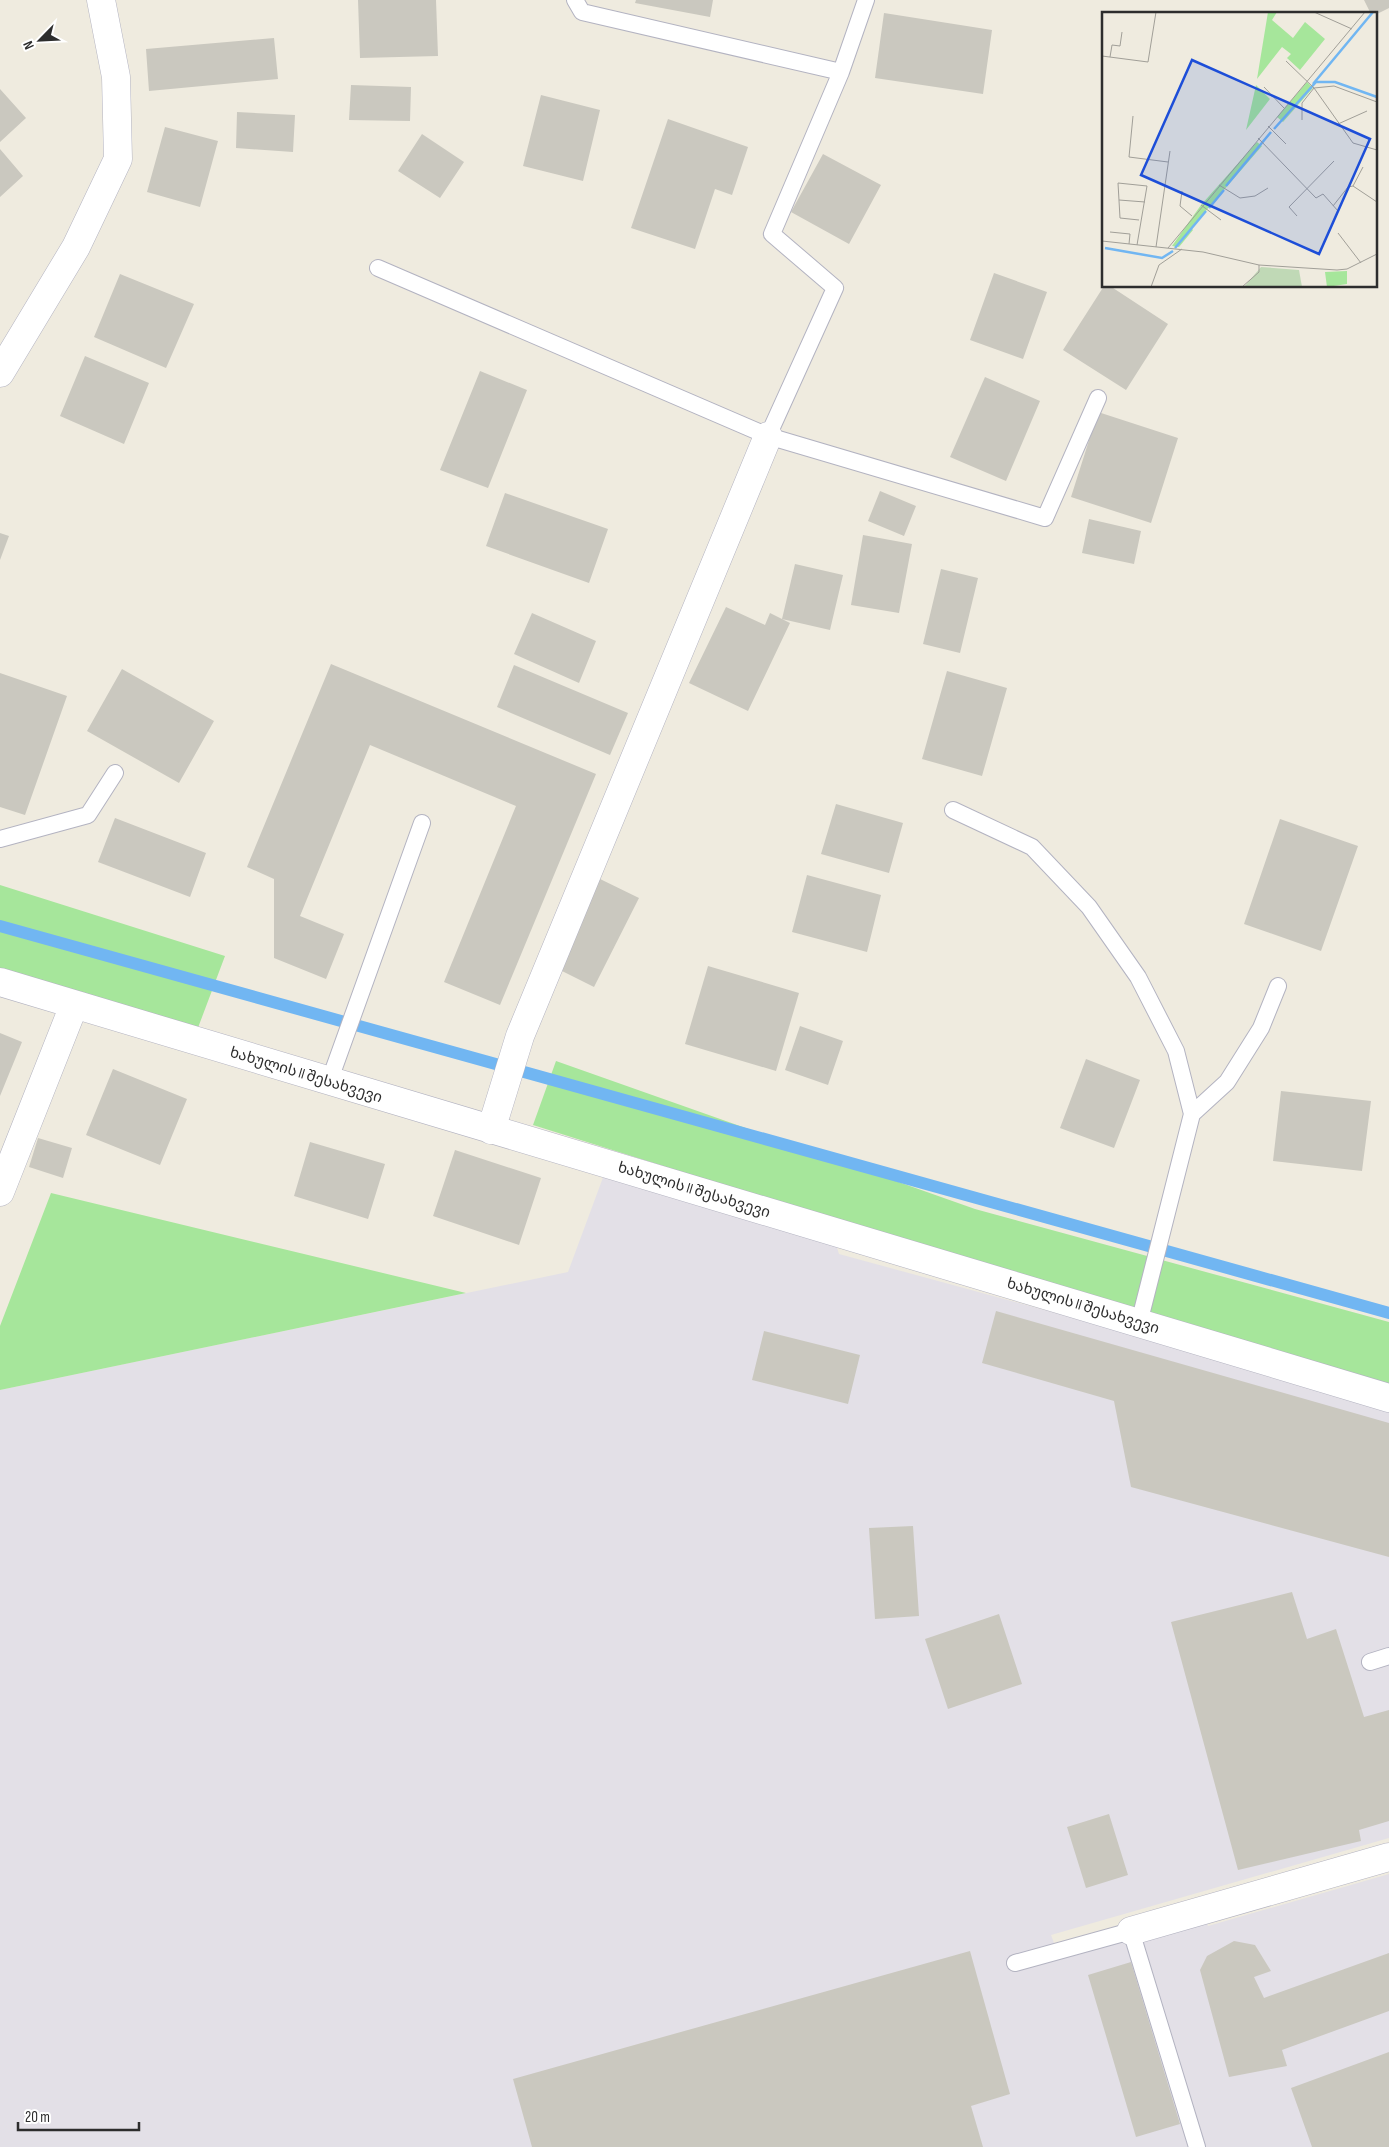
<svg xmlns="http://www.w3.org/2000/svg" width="1389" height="2147" viewBox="0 0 1389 2147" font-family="'Sofia Sans Condensed','Noto Sans Georgian',sans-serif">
	<rect width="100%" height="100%" fill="#efebdf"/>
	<!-- industrial -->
	<path fill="#e3e0e7" d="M 608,1164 L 832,1231 L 839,1254 L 1389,1404 L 1389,1838 L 1051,1935 L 1057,1951 L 1203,1911 L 1208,1926 L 1389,1874 L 1389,2147 L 0,2147 L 0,1390 L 568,1272 Z"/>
	<!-- green -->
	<path fill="#a6e69b" d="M 0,885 L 225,956 L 193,1041 L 0,982 Z
		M 556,1061 L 975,1209 L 1389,1322 L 1389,1395 L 533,1125 Z
		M 51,1193 L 466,1293 L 0,1390 L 0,1326 Z"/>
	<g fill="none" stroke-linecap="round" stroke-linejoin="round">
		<!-- stream -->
		<path stroke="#71b6f2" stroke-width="12" d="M 0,926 L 1389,1313"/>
	</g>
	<!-- building -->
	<path fill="#cac8bf" d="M 358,0 L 436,0 L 438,56 L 360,58 Z
		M 636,0 L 713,0 L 710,17 L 635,3 Z
		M 1364,0 L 1389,0 L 1389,8 L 1375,15 L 1371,14 Z
		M 884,13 L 992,30 L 983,94 L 875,78 Z
		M 274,38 L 278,79 L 149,91 L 146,49 Z
		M 351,85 L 411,87 L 410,121 L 349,120 Z
		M 0,89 L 26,118 L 0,142 Z
		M 541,95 L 600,110 L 583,181 L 523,166 Z
		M 237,112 L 295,115 L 293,152 L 236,148 Z
		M 668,119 L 748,147 L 732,195 L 715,189 L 695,249 L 631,228 Z
		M 165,127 L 218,141 L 200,207 L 147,192 Z
		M 422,134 L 464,162 L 440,198 L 398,171 Z
		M 0,149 L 23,176 L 0,197 Z
		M 823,154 L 881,185 L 849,244 L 791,212 Z
		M 994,273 L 1047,292 L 1023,359 L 970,340 Z
		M 120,274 L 194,304 L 166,368 L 94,337 Z
		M 1104,286 L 1110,286 L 1168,324 L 1126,390 L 1063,350 Z
		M 85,356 L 149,383 L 124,444 L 60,416 Z
		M 480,371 L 527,390 L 488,488 L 440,470 Z
		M 985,377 L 1040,401 L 1006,481 L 950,457 Z
		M 1098,412 L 1178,438 L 1151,523 L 1071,497 Z
		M 880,491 L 916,506 L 904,536 L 868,521 Z
		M 505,493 L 608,529 L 589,583 L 486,546 Z
		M 1089,519 L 1141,531 L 1134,564 L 1082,553 Z
		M 0,533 L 9,536 L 0,560 Z
		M 863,535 L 912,544 L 899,613 L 851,605 Z
		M 795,564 L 843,575 L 830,630 L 782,619 Z
		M 941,569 L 978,578 L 960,653 L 923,644 Z
		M 726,607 L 765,625 L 770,613 L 790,623 L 748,711 L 689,683 Z
		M 532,613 L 596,641 L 579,683 L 514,654 Z
		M 331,664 L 596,774 L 500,1005 L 444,982 L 516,806 L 370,745 L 300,916 L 344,934 L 326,979 L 274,958 L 274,879 L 247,867 Z
		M 514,665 L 628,713 L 610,755 L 497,707 Z
		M 122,669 L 214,721 L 179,783 L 87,731 Z
		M 947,671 L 1007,688 L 982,776 L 922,759 Z
		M 0,673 L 67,696 L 25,815 L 0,807 Z
		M 836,804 L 903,823 L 889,873 L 821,854 Z
		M 115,818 L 206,853 L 190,897 L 98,862 Z
		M 1280,819 L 1358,846 L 1321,951 L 1244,924 Z
		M 807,875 L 881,895 L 867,952 L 792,932 Z
		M 598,878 L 639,898 L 594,987 L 554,967 Z
		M 708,966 L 799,993 L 776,1071 L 685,1044 Z
		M 800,1026 L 843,1041 L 828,1085 L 785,1070 Z
		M 0,1033 L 22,1042 L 0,1096 Z
		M 1086,1059 L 1140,1080 L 1114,1148 L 1060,1128 Z
		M 113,1069 L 187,1099 L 160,1165 L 86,1135 Z
		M 1281,1091 L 1371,1101 L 1362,1171 L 1273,1161 Z
		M 38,1138 L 72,1148 L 63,1178 L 29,1167 Z
		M 310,1142 L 385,1164 L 368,1219 L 294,1196 Z
		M 455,1150 L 541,1178 L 519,1245 L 433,1216 Z
		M 996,1311 L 1389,1423 L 1389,1557 L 1131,1487 L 1114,1401 L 982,1363 Z
		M 764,1331 L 860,1355 L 848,1404 L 752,1380 Z
		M 913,1526 L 919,1616 L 875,1619 L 869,1528 Z
		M 1292,1592 L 1307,1639 L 1336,1629 L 1364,1717 L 1389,1710 L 1389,1821 L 1359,1830 L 1361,1841 L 1238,1870 L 1171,1622 Z
		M 999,1614 L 1022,1684 L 948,1709 L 925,1639 Z
		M 1109,1814 L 1128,1875 L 1086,1888 L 1067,1827 Z
		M 1234,1941 L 1255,1945 L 1271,1971 L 1254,1977 L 1264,1998 L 1389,1953 L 1389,2011 L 1282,2050 L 1287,2066 L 1229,2077 L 1200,1970 L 1207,1956 Z
		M 970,1951 L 1010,2094 L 971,2106 L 983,2147 L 532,2147 L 513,2079 Z
		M 1131,1962 L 1180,2124 L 1136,2137 L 1088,1975 Z
		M 1389,2052 L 1389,2147 L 1312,2147 L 1291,2088 Z"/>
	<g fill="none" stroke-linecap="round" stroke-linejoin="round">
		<!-- service casing -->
		<g stroke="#b3b3c1" stroke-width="18">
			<path id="service" d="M 575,0 L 582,12 L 841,72
				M 378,268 L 768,436 L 1045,518 L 1098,398
				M 768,436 L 835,288 L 772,234 L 841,72 L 866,0
				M 953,810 L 1032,847 L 1089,907 L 1138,977 L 1176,1051 L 1192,1114 L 1139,1323
				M 0,839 L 88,815 L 115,773
				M 329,1082 L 422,823
				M 1192,1114 L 1227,1082 L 1261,1028 L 1278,986
				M 1370,1662 L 1389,1656
				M 1015,1963 L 1131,1931 L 1197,2147"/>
		</g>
		<!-- minor casing -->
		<g stroke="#b3b3c1" stroke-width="29">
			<path id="minor" d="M 0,373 L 76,247 L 118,159 L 116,77 L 101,0
				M 0,982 L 1389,1398
				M 491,1130 L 520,1036 L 768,436
				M 0,1192 L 74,1005
				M 1131,1931 L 1389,1857"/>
		</g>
		<!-- service -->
		<use href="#service" stroke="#fff" stroke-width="16"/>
		<!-- minor -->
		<use href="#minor" stroke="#fff" stroke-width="28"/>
	</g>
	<g text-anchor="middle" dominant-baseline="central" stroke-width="4.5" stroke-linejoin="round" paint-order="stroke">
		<!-- street labels -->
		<g font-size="15" fill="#2d2d2d" stroke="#fff">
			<text transform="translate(306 1075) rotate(17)">ხახულის II შესახვევი</text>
			<text transform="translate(694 1190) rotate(17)">ხახულის II შესახვევი</text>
			<text transform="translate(1083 1306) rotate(17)">ხახულის II შესახვევი</text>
		</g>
	</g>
	<!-- overview -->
	<g transform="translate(1102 12)">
		<rect width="275" height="275" fill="#efebdf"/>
		<path d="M 166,0 L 175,0 L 170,8 L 191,26 L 203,10 L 223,27 L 198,58 L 185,46 L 189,42 L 180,35 L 155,67 ZM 205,70 L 211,76 L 181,110 L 175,105 ZM 154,73 L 168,87 L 144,118 ZM 155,130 L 160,134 L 89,216 L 91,218 L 77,235 L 70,234 L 99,193 ZM 245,259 L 245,272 L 225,275 L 223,260 Z" fill="#a6e69b"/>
		<path d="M 159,255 L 197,258 L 200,275 L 142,275 Z" fill="#c0d9b6"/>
		<path fill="none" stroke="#71b6f2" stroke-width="2.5" d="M 211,72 L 271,0M 172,117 L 214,70 L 233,70 L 275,85M 124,174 L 169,120M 107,196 L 122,178M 3,236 L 60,246 L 71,239M 73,236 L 104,199"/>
		<path fill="none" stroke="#a19f98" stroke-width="1" d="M 212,0 L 250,17M 0,44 L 46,50 L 54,0M 8,45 L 10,33 L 18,34 L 20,20M 184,49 L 212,76 L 251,131 L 275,138M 162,75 L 182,96M 31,104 L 27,145 L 66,150M 200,108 L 200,91 L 212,76 L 232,74 L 275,90M 236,112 L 265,99M 166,114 L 184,132M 156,126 L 214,186 L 221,182 L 236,199M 117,173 L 138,186 L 153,184 L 166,176M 251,174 L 275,190M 80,179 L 78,194 L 90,204M 17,188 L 43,190M 99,193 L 119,208M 231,194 L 246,175 L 251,174 L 261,155M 195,204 L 187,195 L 232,149M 8,220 L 28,222 L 27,232M 236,221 L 259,251M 0,229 L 101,240 L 157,253 L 235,258 L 245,257 L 275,242M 35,233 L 45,174 L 16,171 L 18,206 L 37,208M 54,235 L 68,139M 66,236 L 263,0M 49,275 L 57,253 L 80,237M 140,275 L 157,260 L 157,253"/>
		<path fill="#1d4ed8" fill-opacity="0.15" stroke="#1d4ed8" stroke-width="2.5" d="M 90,48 L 268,127 L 217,242 L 39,163 Z"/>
		<rect width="275" height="275" fill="none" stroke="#2d2d2d" stroke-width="2.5"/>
	</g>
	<!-- north arrow -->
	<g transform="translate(40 40) rotate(246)" stroke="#ffffff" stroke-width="4" paint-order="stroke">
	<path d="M0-4L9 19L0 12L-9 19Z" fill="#2d2d2d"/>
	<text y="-8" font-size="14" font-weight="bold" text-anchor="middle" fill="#2d2d2d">N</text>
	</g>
	<!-- scale -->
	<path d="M18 2122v8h121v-8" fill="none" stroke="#2d2d2d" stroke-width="2.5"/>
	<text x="25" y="2122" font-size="15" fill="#2d2d2d" stroke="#ffffff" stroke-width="4" paint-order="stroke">20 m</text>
</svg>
